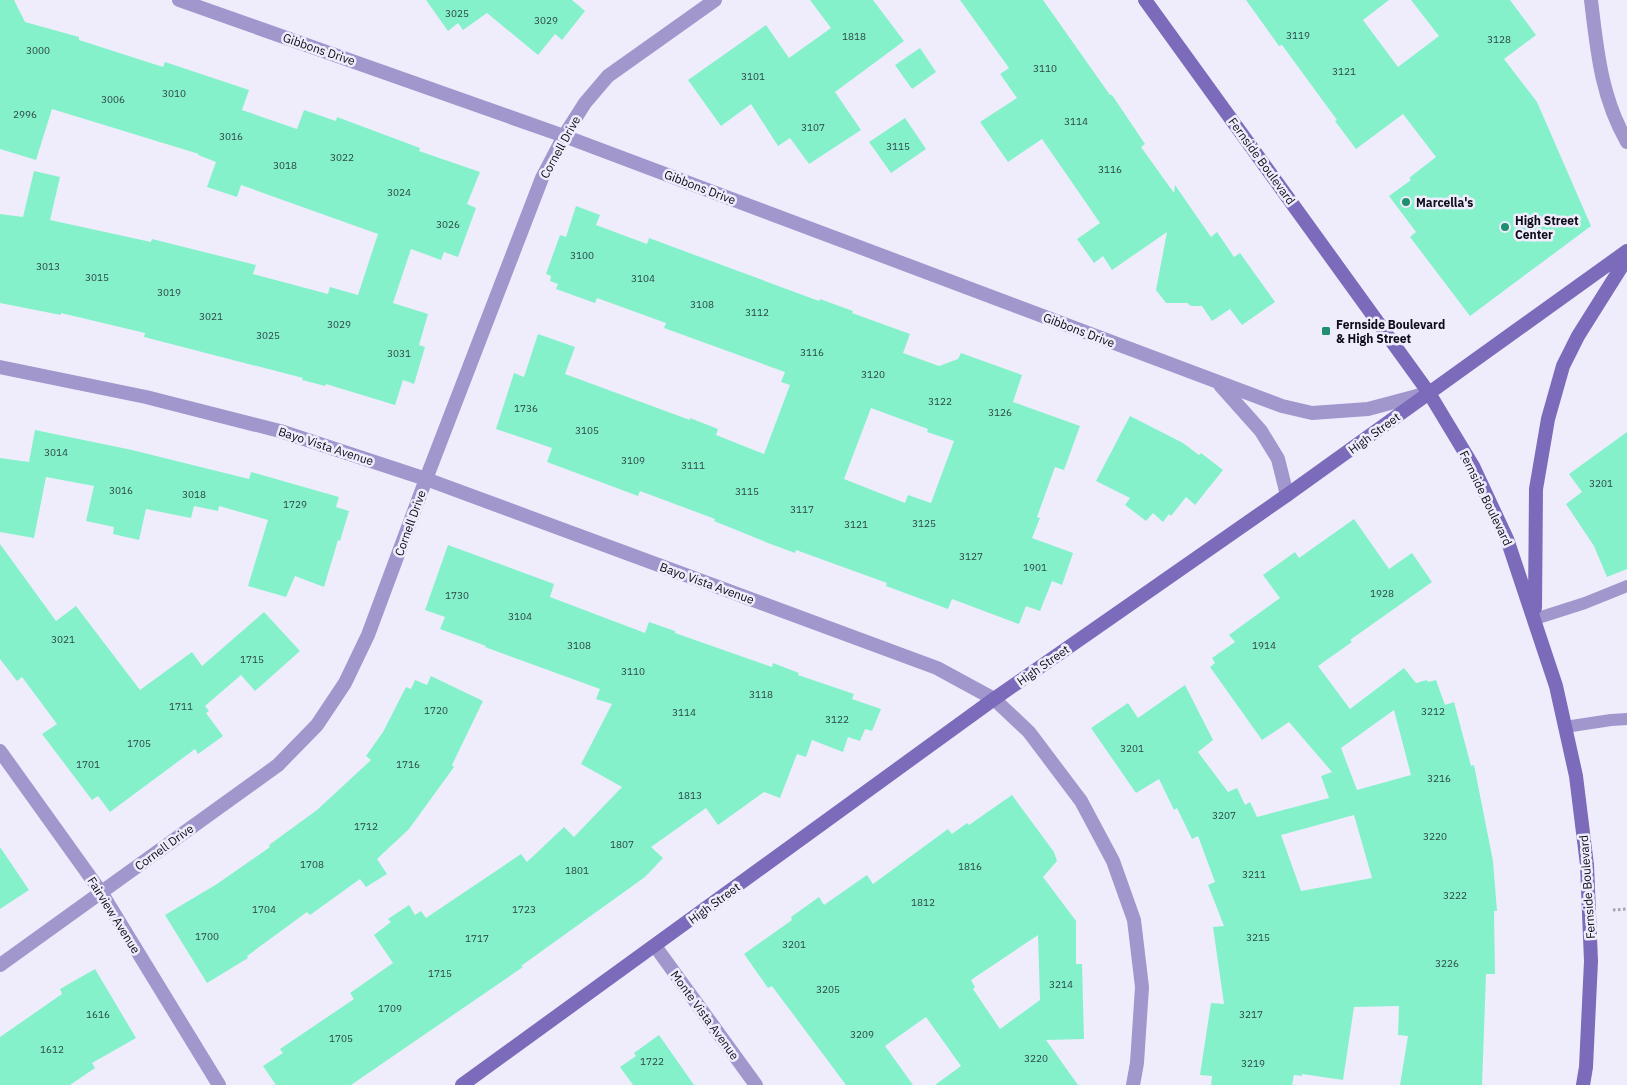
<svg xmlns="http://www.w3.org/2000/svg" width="1627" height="1085" viewBox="0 0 1627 1085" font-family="'IBM Plex Sans',sans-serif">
	<rect width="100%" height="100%" fill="#efedfc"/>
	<!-- building -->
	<path fill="#85f1cb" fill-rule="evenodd" d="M 0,0 L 14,0 L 25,22 L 79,37 L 79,40 L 163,67 L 165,62 L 249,90 L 242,110 L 297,129 L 304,110 L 336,121 L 337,117 L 420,148 L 419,151 L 480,172 L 467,204 L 476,208 L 458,257 L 444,252 L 441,260 L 411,249 L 393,303 L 428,314 L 419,345 L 425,347 L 414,384 L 403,380 L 395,405 L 326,384 L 325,386 L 302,380 L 303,378 L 144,337 L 145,333 L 61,313 L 61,315 L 0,303 L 0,214 L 23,217 L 34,171 L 60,177 L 50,220 L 151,242 L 152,239 L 256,265 L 253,274 L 328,294 L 330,287 L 358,295 L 378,234 L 241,185 L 237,197 L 207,187 L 216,162 L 198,155 L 199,154 L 52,109 L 36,160 L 0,149 Z
		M 426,0 L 572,0 L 585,11 L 562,40 L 555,34 L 538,55 L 487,13 L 463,30 L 458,23 L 448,31 Z
		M 810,0 L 873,0 L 904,41 L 835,92 L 861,130 L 809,164 L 790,138 L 778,146 L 751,104 L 721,126 L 688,80 L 766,25 L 789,58 L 831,28 Z
		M 960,0 L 1043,0 L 1110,95 L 1112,95 L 1145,144 L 1141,147 L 1174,193 L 1175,185 L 1211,237 L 1217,232 L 1234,257 L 1240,253 L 1275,302 L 1242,325 L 1230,309 L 1212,321 L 1202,306 L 1191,306 L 1187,303 L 1166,303 L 1156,290 L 1167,232 L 1112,270 L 1103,256 L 1094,263 L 1077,239 L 1100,223 L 1042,139 L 1008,162 L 980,122 L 1017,98 L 1000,74 L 1009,68 Z
		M 1246,0 L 1389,0 L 1363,20 L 1398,67 L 1439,36 L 1411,0 L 1510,0 L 1536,35 L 1504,59 L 1537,102 L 1591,226 L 1470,316 L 1410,237 L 1416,232 L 1389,196 L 1411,180 L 1409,178 L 1436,157 L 1403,114 L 1356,149 L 1335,121 L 1337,120 L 1282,45 L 1279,46 Z
		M 920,48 L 936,72 L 912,89 L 895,65 Z
		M 905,118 L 926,149 L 891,173 L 869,142 Z
		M 576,206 L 600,215 L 596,225 L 647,244 L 649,238 L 819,301 L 820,299 L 853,311 L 852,313 L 910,334 L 903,353 L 939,366 L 958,359 L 961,353 L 1022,375 L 1013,402 L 1080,426 L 1064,470 L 1055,467 L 1037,517 L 1040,518 L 1032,538 L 1073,553 L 1062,585 L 1052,581 L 1040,611 L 1026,606 L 1019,624 L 952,599 L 948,609 L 886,586 L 887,583 L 796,550 L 795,553 L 768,543 L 714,521 L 715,519 L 640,491 L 638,496 L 547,462 L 552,448 L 496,429 L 514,373 L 524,377 L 538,334 L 575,347 L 565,374 L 690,420 L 690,418 L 718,429 L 716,435 L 764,454 L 790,385 L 781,382 L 785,372 L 664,328 L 666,323 L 597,298 L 595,303 L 556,289 L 558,284 L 550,281 L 551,276 L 546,274 L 560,235 L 566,237 ZM 871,408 L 928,429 L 927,432 L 954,441 L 931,503 L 908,495 L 905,503 L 844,479 Z
		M 1130,416 L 1183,443 L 1199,455 L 1201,453 L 1223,470 L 1195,505 L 1186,497 L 1171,516 L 1169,514 L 1163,522 L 1153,513 L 1146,521 L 1125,505 L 1130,498 L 1096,481 Z
		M 35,430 L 132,450 L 249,479 L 251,472 L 339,497 L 336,507 L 349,511 L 340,541 L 338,540 L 324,587 L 295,576 L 286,597 L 248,586 L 268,520 L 219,506 L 218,511 L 194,506 L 191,518 L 146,509 L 139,540 L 113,534 L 114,527 L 86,521 L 94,486 L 46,477 L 34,538 L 0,532 L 0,458 L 29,462 Z
		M 1627,432 L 1627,569 L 1607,577 L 1594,546 L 1566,504 L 1582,492 L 1569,474 Z
		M 1354,519 L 1389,569 L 1412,553 L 1432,582 L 1350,640 L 1352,642 L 1318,666 L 1350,709 L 1404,668 L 1416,683 L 1427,680 L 1428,682 L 1436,680 L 1445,705 L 1454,702 L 1471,766 L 1474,765 L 1493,861 L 1497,911 L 1494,911 L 1495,974 L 1486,974 L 1482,1085 L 1400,1085 L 1408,1036 L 1398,1035 L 1399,1006 L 1354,1007 L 1343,1080 L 1302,1074 L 1302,1076 L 1294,1075 L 1292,1085 L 1211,1085 L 1212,1076 L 1200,1075 L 1211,1003 L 1224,1004 L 1213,927 L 1224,926 L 1208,885 L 1215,882 L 1198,836 L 1192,839 L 1177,808 L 1174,810 L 1159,779 L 1136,793 L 1091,728 L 1128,703 L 1138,718 L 1185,685 L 1213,740 L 1198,752 L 1228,792 L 1237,788 L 1245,805 L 1250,802 L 1257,817 L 1329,798 L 1321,776 L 1332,772 L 1289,722 L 1262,740 L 1210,667 L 1215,663 L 1212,658 L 1235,642 L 1229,635 L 1280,598 L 1263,575 L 1295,552 L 1299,558 ZM 1394,710 L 1411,775 L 1357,790 L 1341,748 ZM 1354,815 L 1372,878 L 1301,891 L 1281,835 Z
		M 0,544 L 56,621 L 76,606 L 140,690 L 192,652 L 202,666 L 264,612 L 300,651 L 255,691 L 241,675 L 205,706 L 209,711 L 206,713 L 223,736 L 198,754 L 195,749 L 110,812 L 98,796 L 92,800 L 42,734 L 57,724 L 22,677 L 17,681 L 0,659 Z
		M 448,545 L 554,584 L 550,597 L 645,633 L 649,622 L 675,631 L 675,633 L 772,667 L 773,663 L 799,673 L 798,675 L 854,694 L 852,699 L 881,709 L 872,731 L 865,729 L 860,741 L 848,737 L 843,752 L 812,740 L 806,757 L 797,754 L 780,798 L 764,792 L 718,825 L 706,808 L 651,847 L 663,858 L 645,877 L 521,966 L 523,967 L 351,1085 L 276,1085 L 263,1066 L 283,1053 L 280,1049 L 354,999 L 350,993 L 393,963 L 374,935 L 391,922 L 388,919 L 409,905 L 415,915 L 421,911 L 426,918 L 521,854 L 527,862 L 564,827 L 574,837 L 622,787 L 581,764 L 612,704 L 596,699 L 600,689 L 485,647 L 486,646 L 440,629 L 445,617 L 425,610 Z
		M 431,676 L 483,701 L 452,765 L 454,767 L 409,829 L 377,859 L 387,874 L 366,887 L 360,879 L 310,915 L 307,912 L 247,956 L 248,958 L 207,983 L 165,915 L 217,884 L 270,847 L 269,845 L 317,810 L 371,760 L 366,756 L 383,732 L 406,687 L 411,689 L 415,680 L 427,685 Z
		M 1012,795 L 1054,852 L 1057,861 L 1043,877 L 1076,921 L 1076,964 L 1082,964 L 1084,1039 L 1046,1040 L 1078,1085 L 935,1085 L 961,1066 L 926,1017 L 885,1046 L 913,1085 L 846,1085 L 772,986 L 768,988 L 744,954 L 792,920 L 791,917 L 819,897 L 824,905 L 867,875 L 873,884 L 948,829 L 952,834 L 967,823 L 969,825 ZM 1038,935 L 1040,1000 L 1000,1029 L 973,989 L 975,987 L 971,980 Z
		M 0,847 L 29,890 L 0,909 Z
		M 95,969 L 136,1038 L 92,1063 L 95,1068 L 70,1085 L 0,1085 L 0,1037 L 62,994 L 60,989 Z
		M 659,1035 L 694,1085 L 633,1085 L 620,1067 L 636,1056 L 634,1053 Z"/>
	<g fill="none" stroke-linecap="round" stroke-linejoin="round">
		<!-- path -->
		<path stroke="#a6a4b2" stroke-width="3" stroke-dasharray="2.5 2.5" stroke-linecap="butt" d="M 1613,910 L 1627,909"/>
		<!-- service -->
		<path stroke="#a197cd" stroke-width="12" d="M 1535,619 L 1585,603 L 1627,586
			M 1565,727 L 1611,720 L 1627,719"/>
		<!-- minor -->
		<path stroke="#a197cd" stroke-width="14" d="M 179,0 L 564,136 L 1282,406 L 1312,413 L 1368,409 L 1428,393
			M 1591,0 C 1597,50 1601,97 1627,142
			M 0,367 L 146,397 L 280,431 L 426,479 L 937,668 L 994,699 L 1029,732 L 1081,801 L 1113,861 L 1134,920 L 1142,987 L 1137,1063 L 1133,1085
			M 1220,385 L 1261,431 L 1278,459 L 1287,495
			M 0,751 L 101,892 L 219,1085
			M 655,946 L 756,1085
			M 0,965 L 278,765 L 317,725 L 345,683 L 368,635 L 426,479 L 542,178 L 564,136 L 585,103 L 608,76 L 715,0"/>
		<!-- secondary -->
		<path stroke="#7c6bba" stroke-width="14" d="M 1145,0 L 1429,393 L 1473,466 L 1507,539 L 1556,686 L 1576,776 L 1587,865 L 1591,961 L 1586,1067 L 1583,1085
			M 1535,608 L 1536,489 L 1548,419 L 1563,366 L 1578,336 L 1627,258
			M 462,1085 L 994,699 L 1287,495 L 1627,251"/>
	</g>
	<!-- markers -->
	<g fill="#1f8f6f" stroke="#efedfc" stroke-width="2">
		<circle cx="1406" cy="202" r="5"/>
		<circle cx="1505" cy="227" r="5"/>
		<rect x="1321" y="326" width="10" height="10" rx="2.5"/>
	</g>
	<g text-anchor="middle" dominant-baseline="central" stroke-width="5" stroke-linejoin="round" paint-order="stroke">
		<!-- number labels -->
		<g font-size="10" fill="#2c4545">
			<text x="457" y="13">3025</text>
			<text x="546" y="20">3029</text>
			<text x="1298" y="35">3119</text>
			<text x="854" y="36">1818</text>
			<text x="1499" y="39">3128</text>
			<text x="38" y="50">3000</text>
			<text x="1045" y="68">3110</text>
			<text x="1344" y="71">3121</text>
			<text x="753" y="76">3101</text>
			<text x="174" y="93">3010</text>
			<text x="113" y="99">3006</text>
			<text x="25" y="114">2996</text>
			<text x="1076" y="121">3114</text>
			<text x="813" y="127">3107</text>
			<text x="231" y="136">3016</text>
			<text x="898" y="146">3115</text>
			<text x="342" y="157">3022</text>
			<text x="285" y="165">3018</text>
			<text x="1110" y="169">3116</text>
			<text x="399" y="192">3024</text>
			<text x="448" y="224">3026</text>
			<text x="582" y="255">3100</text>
			<text x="48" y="266">3013</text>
			<text x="97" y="277">3015</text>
			<text x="643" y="278">3104</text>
			<text x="169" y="292">3019</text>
			<text x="702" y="304">3108</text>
			<text x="757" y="312">3112</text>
			<text x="211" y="316">3021</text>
			<text x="339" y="324">3029</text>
			<text x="268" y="335">3025</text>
			<text x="812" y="352">3116</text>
			<text x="399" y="353">3031</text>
			<text x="873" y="374">3120</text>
			<text x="940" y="401">3122</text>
			<text x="526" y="408">1736</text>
			<text x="1000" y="412">3126</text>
			<text x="587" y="430">3105</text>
			<text x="56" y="452">3014</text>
			<text x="633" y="460">3109</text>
			<text x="693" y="465">3111</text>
			<text x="1601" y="483">3201</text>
			<text x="121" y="490">3016</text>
			<text x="747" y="491">3115</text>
			<text x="194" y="494">3018</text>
			<text x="295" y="504">1729</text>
			<text x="802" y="509">3117</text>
			<text x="924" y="523">3125</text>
			<text x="856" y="524">3121</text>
			<text x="971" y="556">3127</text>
			<text x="1035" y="567">1901</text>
			<text x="1382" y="593">1928</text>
			<text x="457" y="595">1730</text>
			<text x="520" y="616">3104</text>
			<text x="63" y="639">3021</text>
			<text x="579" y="645">3108</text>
			<text x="1264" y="645">1914</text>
			<text x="252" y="659">1715</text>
			<text x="633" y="671">3110</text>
			<text x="761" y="694">3118</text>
			<text x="181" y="706">1711</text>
			<text x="436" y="710">1720</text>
			<text x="1433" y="711">3212</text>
			<text x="684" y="712">3114</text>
			<text x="837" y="719">3122</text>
			<text x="139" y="743">1705</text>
			<text x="1132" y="748">3201</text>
			<text x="88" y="764">1701</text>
			<text x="408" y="764">1716</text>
			<text x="1439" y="778">3216</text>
			<text x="690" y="795">1813</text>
			<text x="1224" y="815">3207</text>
			<text x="366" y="826">1712</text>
			<text x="1435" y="836">3220</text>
			<text x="622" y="844">1807</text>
			<text x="312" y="864">1708</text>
			<text x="970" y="866">1816</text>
			<text x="577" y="870">1801</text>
			<text x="1254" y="874">3211</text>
			<text x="1455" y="895">3222</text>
			<text x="923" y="902">1812</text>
			<text x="264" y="909">1704</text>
			<text x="524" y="909">1723</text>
			<text x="207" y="936">1700</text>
			<text x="1258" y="937">3215</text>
			<text x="477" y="938">1717</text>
			<text x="794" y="944">3201</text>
			<text x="1447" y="963">3226</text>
			<text x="440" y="973">1715</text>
			<text x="1061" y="984">3214</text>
			<text x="828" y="989">3205</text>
			<text x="390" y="1008">1709</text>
			<text x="98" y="1014">1616</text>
			<text x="1251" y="1014">3217</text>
			<text x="862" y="1034">3209</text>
			<text x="341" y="1038">1705</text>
			<text x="52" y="1049">1612</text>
			<text x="1036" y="1058">3220</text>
			<text x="652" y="1061">1722</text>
			<text x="1253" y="1063">3219</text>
		</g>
		<!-- street labels -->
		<g font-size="12" fill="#0e0c18" stroke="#efedfc">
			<text transform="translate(319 49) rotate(19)">Gibbons Drive</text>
			<text transform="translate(560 147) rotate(-61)">Cornell Drive</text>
			<text transform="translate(1262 161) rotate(54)">Fernside Boulevard</text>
			<text transform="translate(700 187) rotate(21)">Gibbons Drive</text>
			<text transform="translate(1079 330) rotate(21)">Gibbons Drive</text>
			<text transform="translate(1374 433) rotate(-36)">High Street</text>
			<text transform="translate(326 446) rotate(18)">Bayo Vista Avenue</text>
			<text transform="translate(1486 498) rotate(64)">Fernside Boulevard</text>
			<text transform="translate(410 523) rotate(-70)">Cornell Drive</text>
			<text transform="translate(707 583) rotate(20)">Bayo Vista Avenue</text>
			<text transform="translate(1043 665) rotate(-35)">High Street</text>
			<text transform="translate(164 847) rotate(-36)">Cornell Drive</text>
			<text transform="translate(1587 887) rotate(-94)">Fernside Boulevard</text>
			<text transform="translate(714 903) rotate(-36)">High Street</text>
			<text transform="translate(114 915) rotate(58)">Fairview Avenue</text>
			<text transform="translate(705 1015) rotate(54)">Monte Vista Avenue</text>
		</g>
		<!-- poi labels -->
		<g font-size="12" font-weight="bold" fill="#0e0c18" stroke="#efedfc" text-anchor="start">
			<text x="1416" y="202">Marcella's</text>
			<text x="1515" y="220">High Street<tspan x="1515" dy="14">Center</tspan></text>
			<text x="1336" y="324">Fernside Boulevard<tspan x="1336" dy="14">&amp; High Street</tspan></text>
		</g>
	</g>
</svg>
